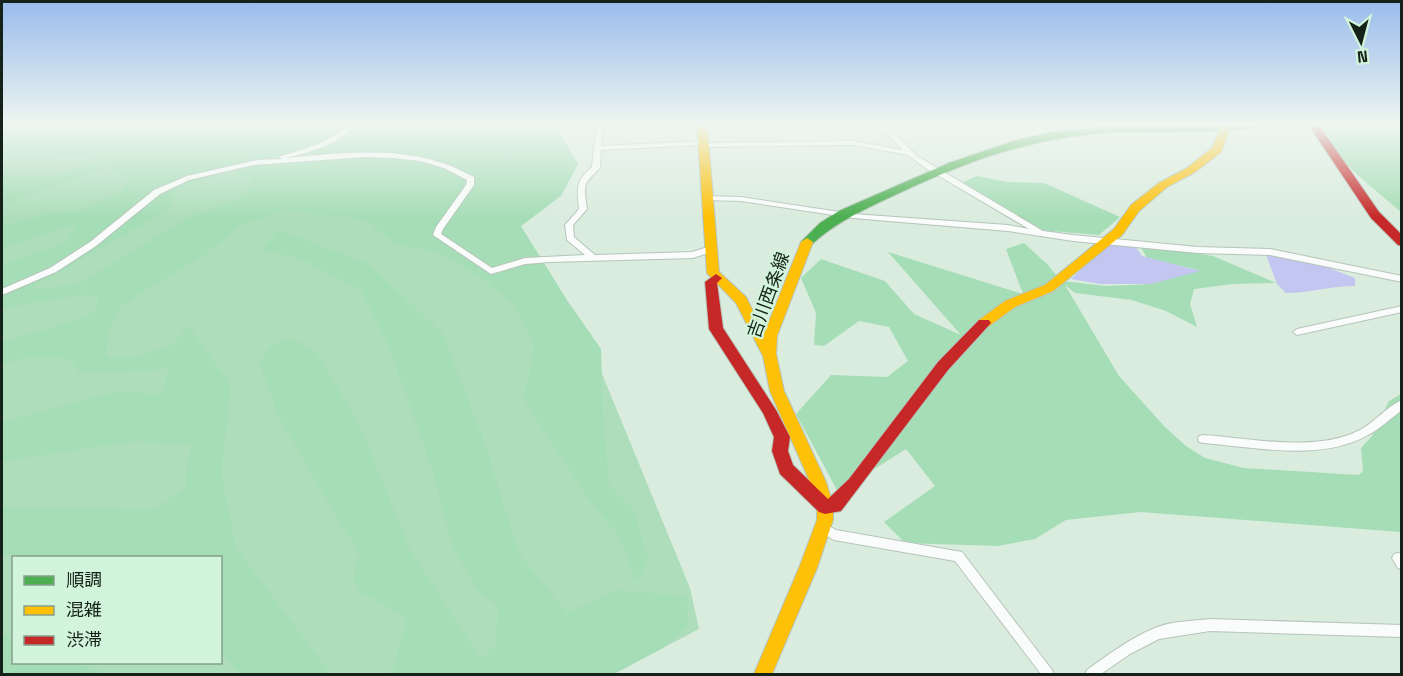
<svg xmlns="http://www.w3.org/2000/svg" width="1403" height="676" viewBox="0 0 1403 676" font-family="'Space Grotesk','Noto Sans JP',sans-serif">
	<rect width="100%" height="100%" fill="#daecde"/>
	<!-- green -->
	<path fill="#adddbb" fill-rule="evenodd" d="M 2,124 L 498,124 L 498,242 L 591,347 L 690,588 L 699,629 L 613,674 L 2,674 ZM 14,558 L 220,558 L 220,662 L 14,662 Z"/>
	<!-- forest -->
	<path fill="#a5ddb6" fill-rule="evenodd" d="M 2,124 L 554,124 L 578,164 L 561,196 L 521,226 L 567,300 L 601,349 L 603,418 L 609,485 L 634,511 L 648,560 L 637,582 L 620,538 L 587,496 L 524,400 L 535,343 L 512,303 L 479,276 L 438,252 L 396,245 L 365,219 L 283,210 L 239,226 L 204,255 L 120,306 L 107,337 L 107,357 L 133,358 L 173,345 L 188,325 L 231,386 L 221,474 L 236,548 L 331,674 L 240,674 L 221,652 L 220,558 L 28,558 L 2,554 L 2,507 L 153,510 L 186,488 L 187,467 L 192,445 L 136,441 L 2,461 L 2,422 L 119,391 L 162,395 L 169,369 L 79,373 L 70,359 L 26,357 L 2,364 L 2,342 L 87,317 L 97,307 L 98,299 L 96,296 L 88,294 L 2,308 L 2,268 L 16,260 L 67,242 L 77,223 L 2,248 L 2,226 L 61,211 L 83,211 L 82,215 L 84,211 L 118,192 L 123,192 L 121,191 L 130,178 L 92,158 L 2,149 ZM 220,171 L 240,173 L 238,177 L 251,177 L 253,185 L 238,199 L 186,219 L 77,285 L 30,289 L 169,209 L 177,189 L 223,173 L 216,173 Z
		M 1317,124 L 1401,124 L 1401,212 C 1371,186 1335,160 1317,124 Z
		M 97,163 L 104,169 L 2,205 L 2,175 L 54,176 Z
		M 977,176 L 1007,182 L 1044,183 L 1120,217 L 1099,235 L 1039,230 L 961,183 Z
		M 278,230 L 369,264 L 443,334 L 484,442 L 519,554 L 567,613 L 616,590 L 686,596 L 689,625 L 661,649 L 614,674 L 387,674 L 396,665 L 400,641 L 408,625 L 403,615 L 361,592 L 353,579 L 360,552 L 341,525 L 279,417 L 259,362 L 273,344 L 292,338 L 317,353 L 360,426 L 410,550 L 480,658 L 496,646 L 498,606 L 476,589 L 452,544 L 435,477 L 388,343 L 360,289 L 299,258 L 262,250 Z
		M 1024,243 L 1048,265 L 1061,281 L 1106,286 L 1151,284 L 1198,270 L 1147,258 L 1139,244 L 1213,256 L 1276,283 L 1233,284 L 1194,289 L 1190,304 L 1197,327 L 1166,311 L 1132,300 L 1075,293 L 1065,285 L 1119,376 L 1165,427 L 1186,446 L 1205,458 L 1244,468 L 1359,475 L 1363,471 L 1361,448 L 1372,436 L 1389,401 L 1401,394 L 1401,532 L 1140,512 L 1066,520 L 1035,539 L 998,546 L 905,543 L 884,522 L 935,486 L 906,449 L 838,492 L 796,414 L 831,375 L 887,377 L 908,361 L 889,327 L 859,321 L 824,346 L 814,345 L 816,313 L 801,278 L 821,259 L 885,281 L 914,314 L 961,335 L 888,252 L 1023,294 L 1006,249 Z
		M 2,635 L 13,638 L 14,662 L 82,663 L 103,674 L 2,674 Z"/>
	<!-- water -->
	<path fill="#c2c6f1" d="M 1107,245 L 1135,246 L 1142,256 L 1200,271 L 1151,284 L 1100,284 L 1071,279 Z
		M 1266,255 L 1311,261 L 1355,278 L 1355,286 C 1331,286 1309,293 1286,293 L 1277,284 Z"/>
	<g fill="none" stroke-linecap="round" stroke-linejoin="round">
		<!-- street casing -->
		<g stroke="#b6c4ba" stroke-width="2">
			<path id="street" d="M 350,124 L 357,124 C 338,144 312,152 286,158 C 340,153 397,146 448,165 C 457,168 465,173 474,177 L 474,185 L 443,229 L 441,234 L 492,268 L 525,258 L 585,255 L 567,240 L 565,225 L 579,209 C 577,188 575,181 592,167 L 597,124 L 603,124 L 601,146 L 703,141 L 706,143 L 853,141 L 903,150 L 877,124 L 884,124 L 917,156 L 1043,231 L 1073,235 L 1198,247 L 1270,249 L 1402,276 L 1402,282 L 1270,255 L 1198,253 L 1073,241 L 1008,231 L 853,218 L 741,201 L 707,200 L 703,198 L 704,196 L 741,197 L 853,214 L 1008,225 L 1029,229 L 927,169 L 908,155 L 853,145 L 703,147 L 700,145 L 601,150 L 600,168 C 582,185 584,185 587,209 L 573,225 L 574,237 L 595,255 L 692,252 L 711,246 L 715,249 L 714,251 L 693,258 L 550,262 L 525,264 L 491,274 L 433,235 L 436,227 L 466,185 L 467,180 L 444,168 L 420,161 L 393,158 L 364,157 L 253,165 L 189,180 L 160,194 L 96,246 L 56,272 L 2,295 L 2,289 L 50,268 L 90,242 L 154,190 L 187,176 L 257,160 L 282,159 L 279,157 L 281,156 C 306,149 330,142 350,124 Z
				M 1402,306 L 1402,312 L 1297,335 L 1293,332 L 1297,329 Z
				M 1402,400 L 1402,410 C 1391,418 1380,429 1368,435 C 1321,462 1255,447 1203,443 L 1199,442 L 1198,439 L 1199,436 L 1203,435 C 1250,438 1316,453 1360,430 C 1375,422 1386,407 1402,400 Z
				M 824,523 L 836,530 L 962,552 L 1052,670 L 1054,674 L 1041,674 L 955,561 L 834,540 L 820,532 L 818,528 L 820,524 Z
				M 1398,553 L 1402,554 L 1402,569 L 1398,568 L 1392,558 L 1394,554 Z
				M 1210,619 L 1402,625 L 1402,637 L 1210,631 L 1159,639 L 1130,654 L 1101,674 L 1085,674 L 1087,670 C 1108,655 1130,638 1155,628 C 1171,621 1192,621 1210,619 Z"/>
		</g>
		<!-- fast casing -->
		<g stroke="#b6c4ba" stroke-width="2">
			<path id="fast" d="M 1268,124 C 1255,134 1144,131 1119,132 C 1035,136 972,159 897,194 C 865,209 837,221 811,245 L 803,245 L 801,242 L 820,223 L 839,211 L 949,163 L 1017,140 L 1053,132 L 1118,126 Z"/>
		</g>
		<!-- slow casing -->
		<g stroke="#b6c4ba" stroke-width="2">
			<path id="slow" d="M 697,124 L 707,124 L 719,272 L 746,297 L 764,334 L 801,242 L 807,238 L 813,242 L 777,336 L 776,354 L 784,391 L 826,482 L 833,505 L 833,520 L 817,568 L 772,674 L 754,674 L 799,568 L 817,520 L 817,505 L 810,482 L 770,391 L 763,356 L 736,303 L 707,273 Z
				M 1223,125 L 1227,126 L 1229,132 L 1221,152 L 1195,172 L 1167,187 L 1139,211 L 1122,235 L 1053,291 L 1015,307 L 989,326 L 979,326 L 977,323 L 979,320 L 1005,301 L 1045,285 L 1114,229 L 1131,205 L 1159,183 L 1187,168 L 1212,148 L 1219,132 L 1218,128 Z"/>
		</g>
		<!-- jam casing -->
		<g stroke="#b6c4ba" stroke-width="2">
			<path id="jam" d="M 1308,124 L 1318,124 L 1379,212 L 1402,235 L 1402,246 L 1398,245 L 1371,218 Z
				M 716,274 L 722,278 L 717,283 L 723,328 L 776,410 L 790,437 L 788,451 L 793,465 L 828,499 L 849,479 L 938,362 L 979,320 L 989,320 L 991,323 L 948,370 L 841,511 L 825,514 L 819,512 L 780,474 L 772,451 L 774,437 L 763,413 L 709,329 L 705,282 Z"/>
		</g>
		<!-- street -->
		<use href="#street" fill="#f9fcfa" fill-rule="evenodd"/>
		<!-- fast -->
		<use href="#fast" fill="#4caf50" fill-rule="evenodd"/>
		<!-- slow -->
		<use href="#slow" fill="#ffc107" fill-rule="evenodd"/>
		<!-- jam -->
		<use href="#jam" fill="#c62828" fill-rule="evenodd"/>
	</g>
	<!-- sky -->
	<linearGradient id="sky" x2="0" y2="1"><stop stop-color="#99bbec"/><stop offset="0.57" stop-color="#eef6f0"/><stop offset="1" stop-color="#eef6f0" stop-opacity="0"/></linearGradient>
	<rect width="1403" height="218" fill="url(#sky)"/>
	<g text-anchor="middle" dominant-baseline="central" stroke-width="4.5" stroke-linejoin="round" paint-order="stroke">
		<!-- street labels -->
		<g font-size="18" fill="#152219" stroke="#d2f4db">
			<text transform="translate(768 295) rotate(-70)">吉川西条線</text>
		</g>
	</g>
	<!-- border -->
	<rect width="1403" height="676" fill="none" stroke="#152219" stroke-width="6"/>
	<!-- legend -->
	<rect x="12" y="556" width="210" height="108" fill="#d2f4db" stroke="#86a08d" stroke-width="1.5"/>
	<rect x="24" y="576" width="30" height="9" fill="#4caf50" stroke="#86a08d" stroke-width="1.5"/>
	<text x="66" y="586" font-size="18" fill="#152219">順調</text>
	<rect x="24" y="606" width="30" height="9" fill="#ffc107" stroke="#86a08d" stroke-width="1.5"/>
	<text x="66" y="616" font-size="18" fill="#152219">混雑</text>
	<rect x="24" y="636" width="30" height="9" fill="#c62828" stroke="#86a08d" stroke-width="1.5"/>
	<text x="66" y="646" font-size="18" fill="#152219">渋滞</text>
	<!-- north arrow -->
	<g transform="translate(1361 42) rotate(174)" stroke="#d2f4db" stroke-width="4.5" paint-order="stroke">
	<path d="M0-4.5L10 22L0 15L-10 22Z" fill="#152219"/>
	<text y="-9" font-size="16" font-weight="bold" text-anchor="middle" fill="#152219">N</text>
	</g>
</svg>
